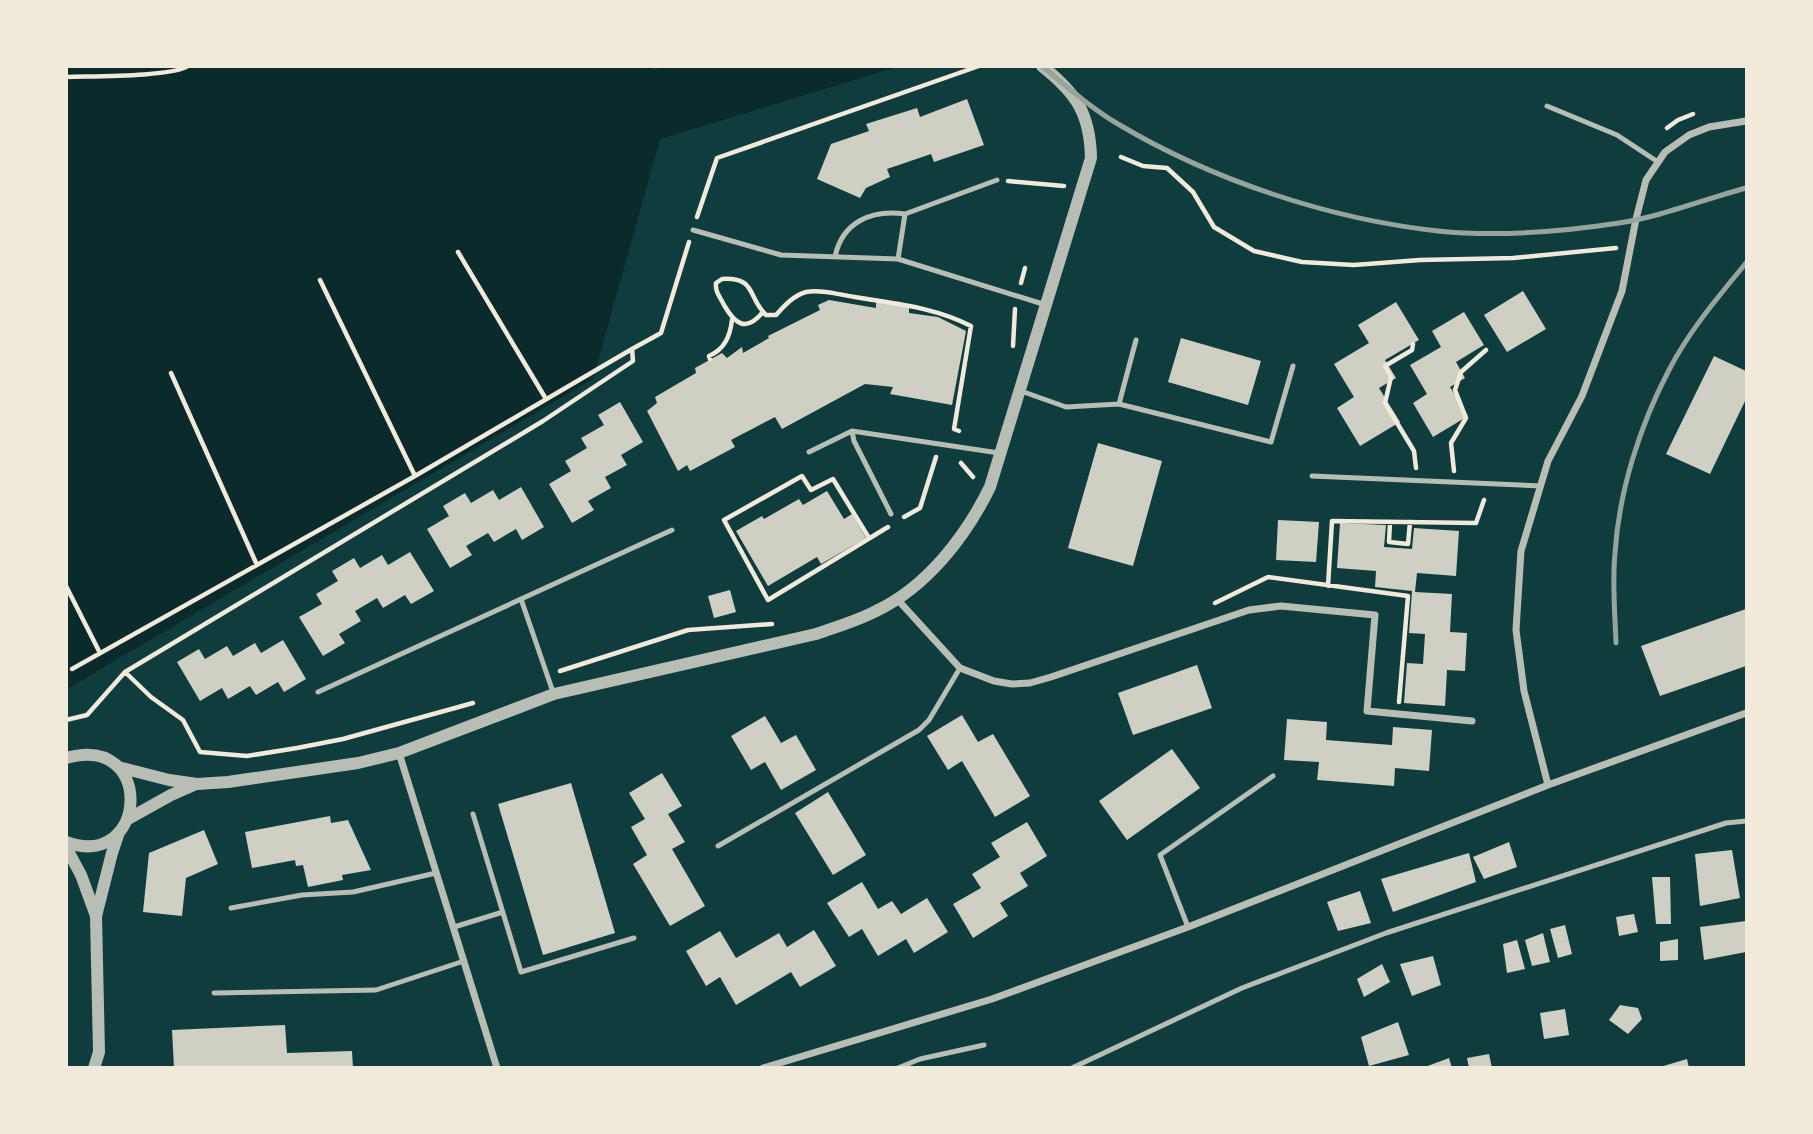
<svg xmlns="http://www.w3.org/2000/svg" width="1813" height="1134" viewBox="0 0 1813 1134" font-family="'Noto Sans',sans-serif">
	<rect width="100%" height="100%" fill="#0f3d3e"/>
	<!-- water -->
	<path fill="#0a2a2b" d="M 648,66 L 655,70 L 665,66 L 897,67 L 660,139 L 593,379 L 67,689 L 66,67 Z"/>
	<!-- building -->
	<path fill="#cfcfc3" d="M 967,99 L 984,145 L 934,162 L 931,154 L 887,169 L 890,177 L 866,188 L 860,198 L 817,179 L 831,144 L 869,131 L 866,124 L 917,108 L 920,117 Z
		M 1523,291 L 1546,329 L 1507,352 L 1484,315 Z
		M 829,300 L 876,308 L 876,302 L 909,306 L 909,313 L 938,317 L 966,331 L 952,405 L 890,394 L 893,387 L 865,384 L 782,429 L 775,417 L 731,440 L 735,447 L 690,471 L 687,465 L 678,471 L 647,411 L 657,403 L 655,397 L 696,373 L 695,368 L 722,353 L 727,358 L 742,347 L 743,353 L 769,338 L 768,336 L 820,310 L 818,305 Z
		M 1396,302 L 1419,340 L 1385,360 L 1396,378 L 1379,388 L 1400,422 L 1360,446 L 1337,408 L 1354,397 L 1334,364 L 1369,343 L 1358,325 Z
		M 1464,312 L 1484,345 L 1456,362 L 1465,378 L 1450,387 L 1468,416 L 1433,437 L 1413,403 L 1427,394 L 1410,365 L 1441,347 L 1432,331 Z
		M 1181,338 L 1261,361 L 1248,405 L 1168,382 Z
		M 1714,356 L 1746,371 L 1746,399 L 1710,474 L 1666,454 Z
		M 620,402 L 643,442 L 621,455 L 627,465 L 605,477 L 611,488 L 588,501 L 594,510 L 572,523 L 549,484 L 571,471 L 565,461 L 587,448 L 581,438 L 604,425 L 598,415 Z
		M 1098,443 L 1162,461 L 1133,566 L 1068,548 Z
		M 521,487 L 544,527 L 522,540 L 516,529 L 494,542 L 488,533 L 466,546 L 472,555 L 450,568 L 427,529 L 449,516 L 443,506 L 465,493 L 471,503 L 493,490 L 499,500 Z
		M 827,491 L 844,519 L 852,514 L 866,538 L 821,564 L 817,557 L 768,586 L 736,531 L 762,516 L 764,519 L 799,499 L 803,505 Z
		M 1278,520 L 1319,522 L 1316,562 L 1276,560 Z
		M 1340,523 L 1386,525 L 1384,547 L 1412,549 L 1414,528 L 1459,531 L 1456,576 L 1417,573 L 1415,592 L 1452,594 L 1450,632 L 1467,633 L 1465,671 L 1447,670 L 1445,706 L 1404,703 L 1407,663 L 1423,664 L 1425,634 L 1409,633 L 1412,591 L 1375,587 L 1376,571 L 1337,568 Z
		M 410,552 L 434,591 L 411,604 L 405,595 L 383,608 L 377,598 L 355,611 L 361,621 L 339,634 L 345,643 L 323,656 L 299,617 L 322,604 L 316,594 L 338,581 L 332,571 L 354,558 L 360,568 L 382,555 L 388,565 Z
		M 730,590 L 736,612 L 714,618 L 708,596 Z
		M 1746,609 L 1746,666 L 1660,696 L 1641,646 Z
		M 283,640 L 306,679 L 284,692 L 278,682 L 256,695 L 250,686 L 228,699 L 222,688 L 200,701 L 177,662 L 199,649 L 205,659 L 227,646 L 233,656 L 255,643 L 261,653 Z
		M 1197,665 L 1212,708 L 1133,735 L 1118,693 Z
		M 962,715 L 978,742 L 993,734 L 1030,796 L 995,817 L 962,761 L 948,770 L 927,736 Z
		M 765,716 L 781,743 L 796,735 L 816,770 L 781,790 L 765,762 L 751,770 L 731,736 Z
		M 1287,719 L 1327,722 L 1326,740 L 1392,745 L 1393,727 L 1432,730 L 1429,771 L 1395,768 L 1394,786 L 1317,780 L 1319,762 L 1284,760 Z
		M 1172,749 L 1200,788 L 1127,840 L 1099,801 Z
		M 662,773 L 682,806 L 668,814 L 685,842 L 672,849 L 705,906 L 670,926 L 633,864 L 647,855 L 631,827 L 645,819 L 629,793 Z
		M 571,783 L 615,933 L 543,955 L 498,804 Z
		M 828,792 L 866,855 L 833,875 L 795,813 Z
		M 330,816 L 331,823 L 348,820 L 371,870 L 342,875 L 343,880 L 308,887 L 303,865 L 296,866 L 295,860 L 252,868 L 245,832 Z
		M 1027,822 L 1047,856 L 1020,873 L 1028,886 L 1000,903 L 1008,916 L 973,938 L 953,904 L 981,888 L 972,874 L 1000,857 L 991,843 Z
		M 204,830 L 218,864 L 186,878 L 182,916 L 143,912 L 149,853 Z
		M 1509,842 L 1517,867 L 1484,879 L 1473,857 Z
		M 1732,850 L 1740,898 L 1700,906 L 1695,854 Z
		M 1469,853 L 1476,882 L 1393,912 L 1381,879 Z
		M 1652,877 L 1670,877 L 1671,924 L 1656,924 Z
		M 862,882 L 878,909 L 892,901 L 901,914 L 927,898 L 948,932 L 914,953 L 906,939 L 878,956 L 862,929 L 849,937 L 827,903 Z
		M 1360,891 L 1371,923 L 1338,931 L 1327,902 Z
		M 1634,914 L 1638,932 L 1619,936 L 1616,917 Z
		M 1746,921 L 1746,952 L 1704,960 L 1700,927 Z
		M 1565,925 L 1572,954 L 1558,958 L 1550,929 Z
		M 814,930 L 836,966 L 800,987 L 791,972 L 736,1005 L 720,977 L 706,986 L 686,951 L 720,931 L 736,958 L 779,933 L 787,947 Z
		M 1543,933 L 1550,962 L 1532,966 L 1525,940 Z
		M 1678,939 L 1678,960 L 1660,961 L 1660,942 Z
		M 1517,940 L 1525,969 L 1507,973 L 1503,944 Z
		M 1433,956 L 1441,985 L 1412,996 L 1400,964 Z
		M 1382,964 L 1390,982 L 1364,997 L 1357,979 Z
		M 1620,1005 L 1638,1008 L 1642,1019 L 1628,1034 L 1609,1020 Z
		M 1565,1009 L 1569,1035 L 1544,1039 L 1540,1013 Z
		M 1398,1022 L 1409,1055 L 1369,1066 L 1361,1037 Z
		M 285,1025 L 287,1053 L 352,1051 L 353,1068 L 174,1068 L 172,1030 Z
		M 1489,1054 L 1492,1068 L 1469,1068 L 1467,1058 Z
		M 1449,1058 L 1452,1068 L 1425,1068 L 1425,1067 Z
		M 1687,1059 L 1689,1068 L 1660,1068 L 1660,1067 Z"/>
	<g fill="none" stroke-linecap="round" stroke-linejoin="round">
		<!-- path -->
		<path stroke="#f1e9da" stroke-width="4.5" d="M 66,77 C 90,76 172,77 188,66
			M 1667,128 L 1678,120 L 1693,114
			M 1121,157 L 1143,166 L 1167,168 L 1193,192 L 1214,227 L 1254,251 L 1302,262 L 1354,265 L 1420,260 L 1513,258 L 1616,248
			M 1008,181 L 1064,186
			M 697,217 L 717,158 L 979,66
			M 458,252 L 546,399
			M 320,280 L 415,476
			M 1021,283 L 1025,268
			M 763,312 C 746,333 735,324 724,305 C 720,297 715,292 716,283 L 722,279 C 757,277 747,297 766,315 L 776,315 C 784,306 794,295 806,292 C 822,289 840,295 855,297 C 896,304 934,307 971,326 L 954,429 L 959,431
			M 1413,344 L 1412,350 L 1385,366 L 1391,377 L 1385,403 L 1414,451 L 1416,468
			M 1013,346 L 1015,309
			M 710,359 L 709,356 C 725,349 730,336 732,320
			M 171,373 L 257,565
			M 961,463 L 973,477
			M 1454,471 L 1451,443 L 1466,418 L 1455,390 L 1461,372 L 1486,350
			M 904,517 L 920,508 L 936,457
			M 1390,522 L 1389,542 L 1408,544 L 1410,522
			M 869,538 L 833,479 L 811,490 L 802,476 L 724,520 L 768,600 L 888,527
			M 66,586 L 100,653
			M 1328,586 L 1332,521 L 1476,523 L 1484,500
			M 1215,603 L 1268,577 L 1408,596 L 1399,702
			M 72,669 L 415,476 L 632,349
			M 560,671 L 688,630 L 772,624
			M 125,672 L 151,697 L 183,720 L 200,752 L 247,756 L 297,748 L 343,739 L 473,703
			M 66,720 L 87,715 L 125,672 L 543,421 L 633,361 L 632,349 L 661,333 L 689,242"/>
		<!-- service -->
		<path stroke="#b8beb3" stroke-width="5" d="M 1547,106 L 1617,135 L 1658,162
			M 693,230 L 781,255 L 898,259 L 1046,305
			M 835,257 C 842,222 872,209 905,214
			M 898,259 L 905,214 L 997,180
			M 1021,391 L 1066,407 L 1119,404 L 1271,442 L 1293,366
			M 1119,404 L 1136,340
			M 852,431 L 854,441 L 891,514
			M 809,452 L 852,431 L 999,453
			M 1312,476 L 1541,486
			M 521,599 L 553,692
			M 318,692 L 672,530
			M 473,814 L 521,972 L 634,938
			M 718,846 L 919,730 L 929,720 L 960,668
			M 231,908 L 302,895 L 353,892 L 436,873
			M 454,927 L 503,912
			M 1188,927 L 1160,855 L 1273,776
			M 214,993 L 376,990 L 464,961
			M 898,1068 L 920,1059 L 984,1045
			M 1072,1068 L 1242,988 L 1386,933 L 1726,823 L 1746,821"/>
		<!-- minor -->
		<path stroke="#b8beb3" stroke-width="7" d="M 897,599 L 960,668 L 994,681 L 1012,684 L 1030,683 L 1051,677 L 1249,610 L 1281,606 L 1375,615 L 1367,711 L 1472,721
			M 399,753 L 497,1068
			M 1548,785 L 1524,691 L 1516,630 L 1521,551 L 1548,461 L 1582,396 L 1622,291 L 1636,219 L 1646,180 L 1665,152 L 1689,135 L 1709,127 L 1746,121
			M 763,1068 L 992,999 L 1188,927 L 1548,785 L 1746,713"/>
		<!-- tertiary -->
		<path stroke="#b8beb3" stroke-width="12" d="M 66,758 C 156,732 148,872 66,842
			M 118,767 L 169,780 L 197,784 L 228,782 L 358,763 L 399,753 L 554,694 L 816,634 C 836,627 857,621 876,611 C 927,587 966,536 990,487 L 1091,158 C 1090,113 1076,93 1042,66
			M 128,819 L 171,795 L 196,784
			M 66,847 L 81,875 L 96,916
			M 94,1068 L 99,1052 L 96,916 L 112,853 L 119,832"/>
		<!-- rail -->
		<path stroke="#97a49c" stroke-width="5" d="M 1042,66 C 1066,86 1091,108 1118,124 C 1212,180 1329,219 1438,231 C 1497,237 1560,232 1619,223 C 1660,217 1705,199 1746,188
			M 1616,643 C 1615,613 1612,583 1615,553 C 1619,491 1640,425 1669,370 C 1689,331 1718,297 1746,263"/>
	</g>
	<!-- border -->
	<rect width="1813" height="1134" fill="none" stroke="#f1e9da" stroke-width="136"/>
</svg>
